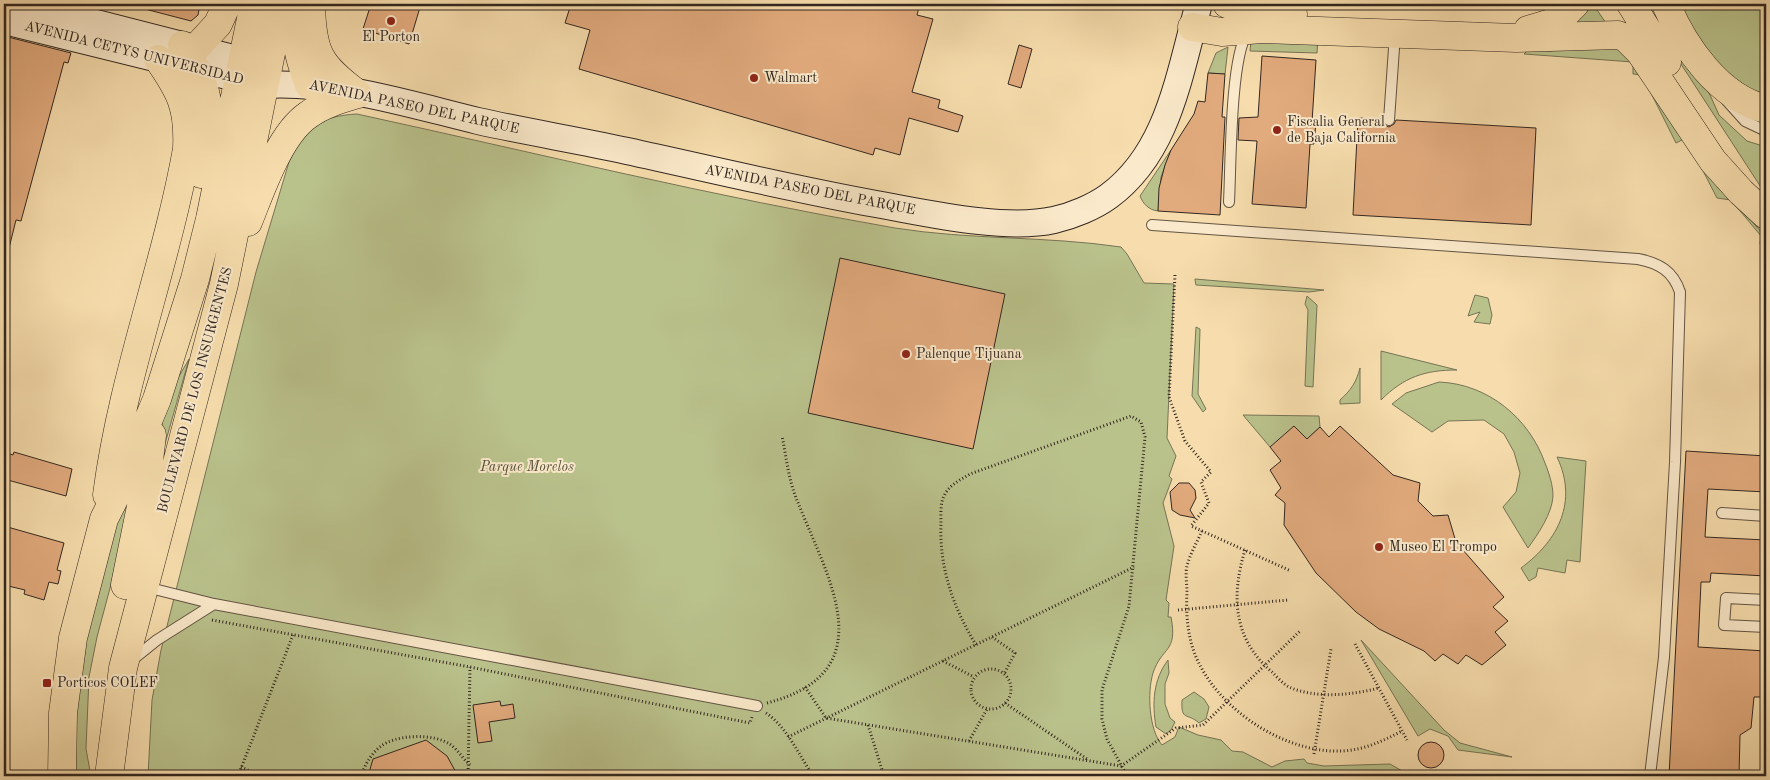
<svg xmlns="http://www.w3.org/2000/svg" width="1770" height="780" viewBox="0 0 1770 780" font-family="'Old Standard TT',serif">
	<rect width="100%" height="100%" fill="#f7ddad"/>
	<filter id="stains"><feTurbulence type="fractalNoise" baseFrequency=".004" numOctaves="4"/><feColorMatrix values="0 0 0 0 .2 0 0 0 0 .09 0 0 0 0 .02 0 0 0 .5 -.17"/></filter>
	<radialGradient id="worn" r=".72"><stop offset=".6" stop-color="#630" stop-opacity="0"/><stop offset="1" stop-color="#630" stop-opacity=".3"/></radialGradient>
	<!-- green -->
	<path fill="#bac28c" stroke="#767456" d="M 1588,4 L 1593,4 L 1608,26 L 1564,30 Z
		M 1642,4 L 1661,4 L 1711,97 L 1719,115 L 1747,141 L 1766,147 L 1766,195 Z
		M 1668,4 L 1766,4 L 1766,101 L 1734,84 Z
		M 1318,38 L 1317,53 L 1250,51 L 1251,41 Z
		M 1607,43 L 1621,46 L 1634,59 L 1733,199 L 1762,233 L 1766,239 L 1766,245 L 1760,244 L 1761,236 L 1731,200 L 1717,198 L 1686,138 L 1676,143 L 1642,75 L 1633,74 L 1633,62 L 1524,54 L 1529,49 L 1550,51 Z
		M 1228,47 L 1225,74 L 1208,73 L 1216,53 Z
		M 357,114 C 536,153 715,197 895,228 C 970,240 1047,236 1121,247 L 1127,254 L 1144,283 L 1174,284 L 1167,438 L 1176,456 L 1169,476 L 1172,479 L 1163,503 L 1174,546 L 1166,600 L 1169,603 L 1168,617 L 1171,617 C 1178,653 1162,646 1153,673 C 1147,693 1149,730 1162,745 L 1175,737 L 1179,727 L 1198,735 L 1221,740 L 1232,751 L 1243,752 L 1272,767 L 1285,761 L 1304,759 L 1307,763 L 1324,766 L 1390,764 L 1404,772 L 1457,776 L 148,776 L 152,700 L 161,650 L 256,272 L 289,162 C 304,128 320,116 357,114 Z
		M 1171,150 L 1161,177 L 1158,211 C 1149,210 1143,204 1140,196 Z
		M 1195,280 L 1195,279 L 1324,290 L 1309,292 L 1196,285 Z
		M 1475,295 L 1488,298 L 1492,315 L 1490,324 L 1474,322 L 1480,312 L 1468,316 Z
		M 1307,296 L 1317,305 L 1313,387 L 1305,386 L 1308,310 L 1305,304 Z
		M 1196,327 L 1200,329 L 1198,394 L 1206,409 L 1203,412 L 1192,396 Z
		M 1381,351 L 1457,370 C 1425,370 1404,377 1381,400 Z
		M 189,359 L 163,451 L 162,420 L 167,397 Z
		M 1360,368 L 1360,403 L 1340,404 L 1340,400 C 1351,390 1356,383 1360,368 Z
		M 1439,382 C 1488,384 1529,418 1545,463 C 1549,473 1553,485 1553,496 C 1552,514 1538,534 1528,548 L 1503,507 L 1516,492 L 1520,473 L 1514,452 L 1504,434 L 1484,420 L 1448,421 L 1432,432 L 1392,404 L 1406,393 Z
		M 1243,415 L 1319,416 L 1320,427 L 1307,439 L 1270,447 Z
		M 1557,457 L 1586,461 L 1580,562 L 1567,560 L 1565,573 L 1538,568 L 1536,577 L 1529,581 L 1521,568 C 1559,540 1578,501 1557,457 Z
		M 134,475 L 114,573 L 97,637 L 89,677 L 86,749 L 91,776 L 73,776 L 71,748 L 94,586 Z
		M 1361,640 L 1444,730 L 1460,743 L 1512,757 L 1458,750 L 1448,736 L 1430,729 L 1418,736 Z
		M 1168,660 L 1169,673 L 1165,684 L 1165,704 L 1170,718 L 1175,722 L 1171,730 L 1166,734 L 1156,727 C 1152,703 1153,680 1168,660 Z
		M 1194,692 L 1204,699 L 1209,707 L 1206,719 L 1199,723 C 1187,712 1181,722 1182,700 Z"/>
	<!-- building -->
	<path fill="#e2ab7e" stroke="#322720" d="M 142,4 L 200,4 L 198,15 L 191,21 L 141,8 Z
		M 371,4 L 421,4 L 409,44 L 363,29 Z
		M 571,4 L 920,4 L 917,15 L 933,19 L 912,92 L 940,100 L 938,108 L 963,116 L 958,132 L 909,118 L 900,155 L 875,148 L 873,155 L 579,69 L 590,30 L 565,23 Z
		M 4,36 L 71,53 L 68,63 L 64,62 L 21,221 L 16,220 L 8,252 L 4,251 Z
		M 1019,45 L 1032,49 L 1021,88 L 1008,84 Z
		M 1262,56 L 1316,60 L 1312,122 L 1316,122 L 1314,144 L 1310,144 L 1306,208 L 1252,204 L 1257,141 L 1238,140 L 1239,118 L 1258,117 Z
		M 1208,73 L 1225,74 L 1222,117 L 1225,117 L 1220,215 L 1158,211 L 1159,188 L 1165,165 L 1171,150 L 1194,114 L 1198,101 L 1205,102 Z
		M 1358,118 L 1382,119 L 1385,125 L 1389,127 L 1394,124 L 1396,120 L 1536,128 L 1531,225 L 1353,215 Z
		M 840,258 L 1005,294 L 973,449 L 808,413 Z
		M 1294,426 L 1307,439 L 1320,427 L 1329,437 L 1340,426 L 1393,475 L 1420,483 L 1418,501 L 1433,516 L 1448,515 L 1456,542 L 1504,597 L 1493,607 L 1508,621 L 1495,632 L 1506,645 L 1482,665 L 1466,655 L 1458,664 L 1443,654 L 1435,661 L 1424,651 L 1379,629 L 1356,612 L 1316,573 L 1284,525 L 1285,503 L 1275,495 L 1281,488 L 1270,470 L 1281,461 L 1270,447 Z
		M 1686,451 L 1766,456 L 1766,492 L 1708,489 L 1705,537 L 1766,540 L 1766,576 L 1711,573 L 1710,582 L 1701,582 L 1698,647 L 1766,651 L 1766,697 L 1754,697 L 1751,728 L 1740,735 L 1739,776 L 1669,776 Z
		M 4,452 L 13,455 L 14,452 L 72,469 L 66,496 L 4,479 Z
		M 1179,483 L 1189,483 L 1195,490 L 1196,498 L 1190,510 L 1195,518 L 1180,515 L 1172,510 L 1170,492 Z
		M 4,526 L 64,543 L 57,570 L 61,571 L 58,584 L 49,582 L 44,600 L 24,594 L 25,590 L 4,585 Z
		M 500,701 L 501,706 L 513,704 L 515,718 L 489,722 L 492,741 L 478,743 L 473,705 Z
		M 426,740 L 447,756 L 458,776 L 368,776 L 373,759 Z
		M1418 755a13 13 0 1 1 26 0a13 13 0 1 1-26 0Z"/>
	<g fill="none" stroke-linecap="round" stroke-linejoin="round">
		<!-- lane casing -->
		<g stroke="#635443" stroke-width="12">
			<path id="lane" d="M 1727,101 L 1745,121 L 1766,131
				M 1389,120 L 1395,34
				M 1229,202 C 1231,165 1230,61 1247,33
				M 1152,225 L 1638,259 C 1659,263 1673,271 1680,292 L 1675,462 L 1664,657 L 1650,776
				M 1722,513 L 1766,516
				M 146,587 L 214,604 L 757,706
				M 1766,600 L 1726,598 L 1724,625 L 1766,627
				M 132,660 L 157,640 L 214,604"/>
		</g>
		<!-- secondary casing -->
		<g stroke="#322720" stroke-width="28">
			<path id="secondary" d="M 22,4 L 264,66
				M 4,21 L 264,85 C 336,81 408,104 478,121 C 527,132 577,140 627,151 C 710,169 793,189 876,204 C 927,213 1004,231 1054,220 C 1072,216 1094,207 1109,196 C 1170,151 1179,72 1199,4"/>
		</g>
		<!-- primary casing -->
		<g stroke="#322720" stroke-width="29">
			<path id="primary" d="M 311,4 C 312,53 319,65 358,94
				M 1227,4 L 1293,14
				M 1631,4 L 1667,62
				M 1666,4 C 1684,47 1719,98 1766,109
				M 296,20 C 295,44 301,63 309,85
				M 1192,27 L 1222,32 L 1262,29 L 1516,38 L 1618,35 L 1626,38 L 1640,52 L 1713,161 L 1741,192 L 1766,215
				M 1528,30 L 1558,21 L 1575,4
				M 182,45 C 189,57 197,69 202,82 C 213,110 206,146 201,174
				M 196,48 L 218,24 L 227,4
				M 248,222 C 261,190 279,135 308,115 C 323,104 341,99 358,94
				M 107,495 C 122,377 166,266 187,149 C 189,108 181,92 158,59
				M 125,585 L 147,477 L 152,435
				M 62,776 L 63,713 L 73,638 L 104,519 L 122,483 L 157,399 L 195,279 L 210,219 L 254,4
				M 109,776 L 123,668 L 224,284 L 281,4"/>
		</g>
		<!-- path -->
		<path stroke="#322720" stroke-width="3" stroke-dasharray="1 2.5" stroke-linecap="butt" d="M 1175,275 L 1169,397 L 1185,441 L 1211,472 L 1201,482 L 1209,503 L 1191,526 L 1291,571
			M 1202,531 C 1197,542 1190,554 1187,566 C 1185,574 1187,584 1187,593 C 1186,609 1187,626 1191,642 C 1206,702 1281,754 1342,751 C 1364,750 1383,741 1402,731
			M 1245,550 C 1231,596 1233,639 1272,672 C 1277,677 1283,684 1289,687 C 1316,699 1352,695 1379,688
			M 1178,610 L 1288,600
			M 212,620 L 470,667 L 750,723 L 752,717
			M 992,637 L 1015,653 L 1004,674
			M 1355,644 L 1407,740
			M 976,645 C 953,607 939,567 941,523 C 941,515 940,504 944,496 C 949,485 960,480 970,474 L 1131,416 L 1141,422 L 1145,437 L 1129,606 L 1102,690 L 1102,719 L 1107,739 L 1127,776
			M 943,661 L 974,677
			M971 689a20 20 0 1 1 40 0a20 20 0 1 1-40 0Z
			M 805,687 L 826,718 L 1121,766 L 1176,728 L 1203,725 L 1300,631
			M 767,703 C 890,671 824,572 795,495 C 788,476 786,455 782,436
			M 1005,703 L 1087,759
			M 766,713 C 787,727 799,755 813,776
			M 868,725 L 884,776
			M 788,737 L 1134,567
			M 969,741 L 987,709
			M 1314,754 L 1331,649
			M 241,767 L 261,776
			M 238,776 L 293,635
			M 361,776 C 365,765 370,755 380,747 C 395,734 435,733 451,745 C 458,750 463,759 470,765
			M 468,776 L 470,667"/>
		<!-- lane -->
		<use href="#lane" stroke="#fae9ca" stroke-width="10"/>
		<!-- secondary -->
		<use href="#secondary" stroke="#fae9ca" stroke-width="26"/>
		<!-- primary -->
		<use href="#primary" stroke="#f7ddad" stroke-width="28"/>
	</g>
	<!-- markers -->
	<g fill="#8f2418" stroke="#fae9ca" stroke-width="2">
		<circle cx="391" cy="21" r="5"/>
		<circle cx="754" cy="78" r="5"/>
		<circle cx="1277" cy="130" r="5"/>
		<circle cx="906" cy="354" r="5"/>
		<circle cx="1379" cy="547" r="5"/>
		<rect x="42" y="678" width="10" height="10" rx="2.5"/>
	</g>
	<g text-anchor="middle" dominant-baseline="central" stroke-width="4" stroke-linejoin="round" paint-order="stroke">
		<!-- poi labels -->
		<g font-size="14" fill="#322720" stroke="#fae9ca" text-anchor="start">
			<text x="391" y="37" text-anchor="middle">El Porton</text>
			<text x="764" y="78">Walmart</text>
			<text x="1287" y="122">Fiscalia General<tspan x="1287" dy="16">de Baja California</tspan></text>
			<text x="916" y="354">Palenque Tijuana</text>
			<text x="1389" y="547">Museo El Trompo</text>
			<text x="57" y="683">Porticos COLEF</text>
		</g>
		<!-- street labels -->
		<g font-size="14" fill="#322720" stroke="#fae9ca">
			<text transform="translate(134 53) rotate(14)">AVENIDA CETYS UNIVERSIDAD</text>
			<text transform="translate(414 107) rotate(12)">AVENIDA PASEO DEL PARQUE</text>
			<text transform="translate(810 190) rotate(11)">AVENIDA PASEO DEL PARQUE</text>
			<text transform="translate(195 390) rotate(-75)">BOULEVARD DE LOS INSURGENTES</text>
		</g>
		<!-- park labels -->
		<g font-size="14" font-style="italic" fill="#544e3b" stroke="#fae9ca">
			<text x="527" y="467">Parque Morelos</text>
		</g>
	</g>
	<!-- margin -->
	<rect width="1770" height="780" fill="none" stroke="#f7ddad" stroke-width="20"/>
	<rect x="5" y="5" width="1760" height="770" fill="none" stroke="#322720" stroke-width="2.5"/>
	<rect x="10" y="10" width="1750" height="760" fill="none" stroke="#322720"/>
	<rect width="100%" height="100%" filter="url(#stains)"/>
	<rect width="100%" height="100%" fill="url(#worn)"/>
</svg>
